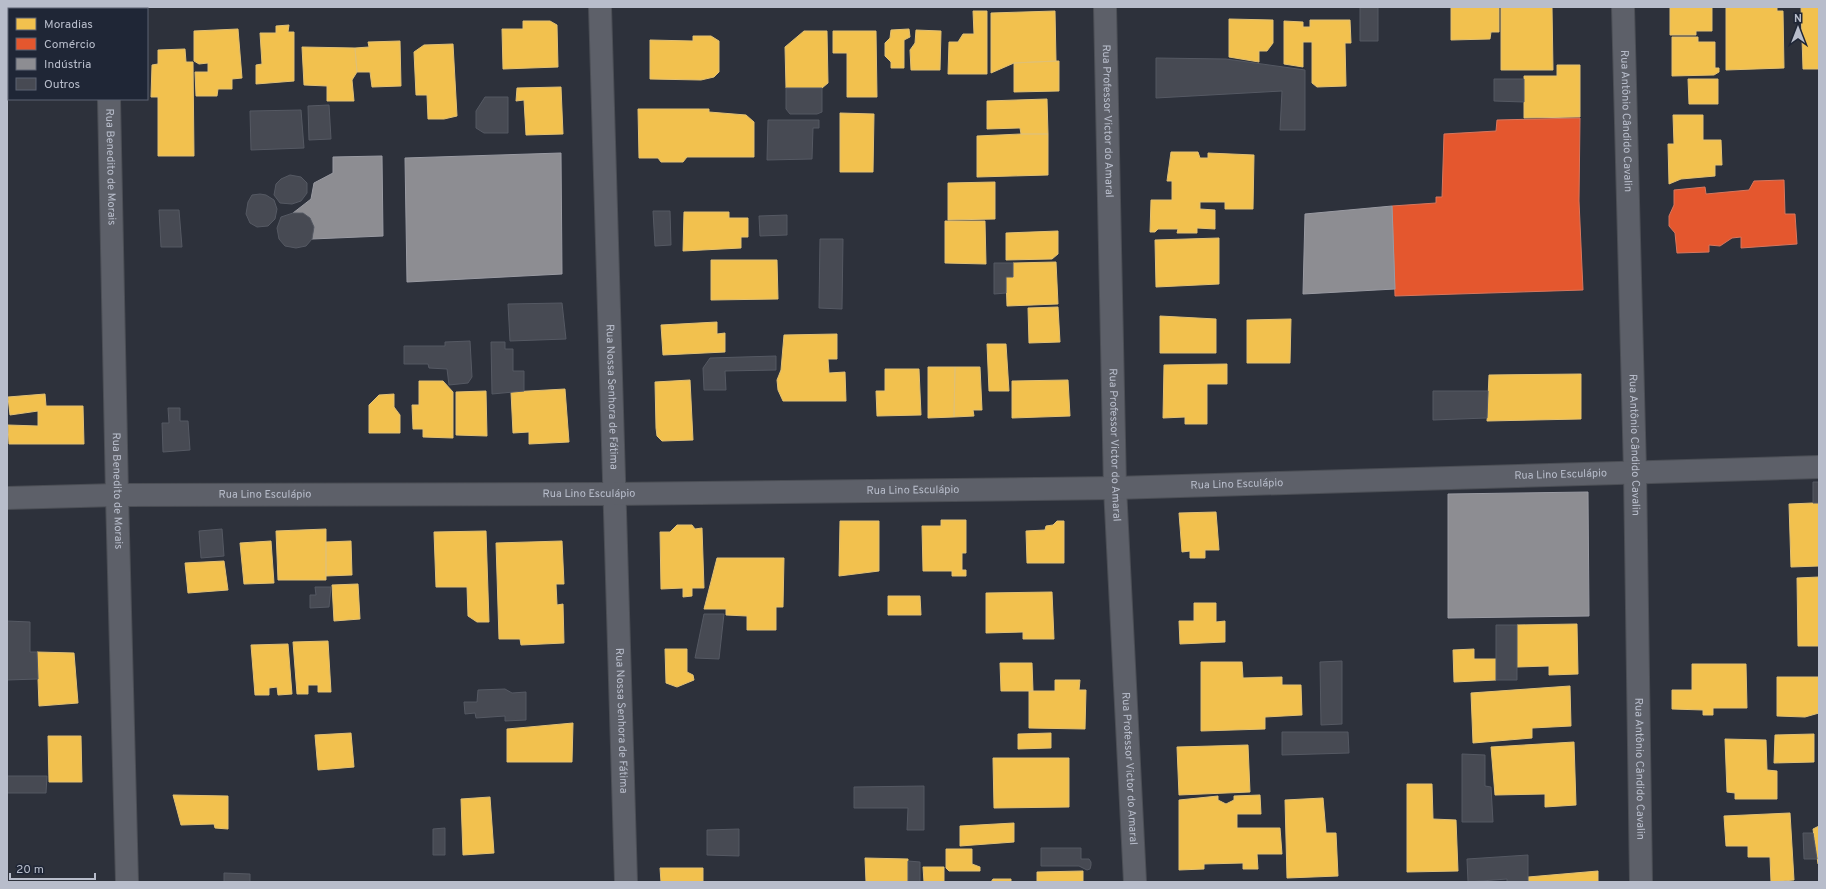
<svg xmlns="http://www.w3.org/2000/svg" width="1826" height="889" viewBox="0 0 1826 889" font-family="Overpass,sans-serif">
	<rect width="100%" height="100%" fill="#2d313b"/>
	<!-- homes -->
	<path fill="#f2c14e" stroke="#e1c074" d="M 1451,7 L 1499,7 L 1499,32 L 1491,32 L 1490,39 L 1451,40 Z
		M 1501,7 L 1552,7 L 1553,70 L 1501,70 Z
		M 1670,7 L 1712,7 L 1712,31 L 1696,31 L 1696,35 L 1670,35 Z
		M 1726,7 L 1777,7 L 1777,11 L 1783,11 L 1784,68 L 1726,70 Z
		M 1801,7 L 1819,7 L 1819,69 L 1803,69 Z
		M 973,11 L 987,11 L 987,74 L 948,74 L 949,42 L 958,42 L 963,34 L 974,34 Z
		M 1055,11 L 1056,61 L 1014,63 L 991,73 L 991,13 Z
		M 1229,19 L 1273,20 L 1273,43 L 1267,51 L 1259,51 L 1259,62 L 1229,57 Z
		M 1310,20 L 1350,20 L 1351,43 L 1345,43 L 1346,86 L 1317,87 L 1312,83 L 1312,42 L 1303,42 L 1303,67 L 1284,64 L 1284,21 L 1303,22 L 1303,27 L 1310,27 Z
		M 523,21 L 550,21 L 557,25 L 558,67 L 503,69 L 502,29 L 523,29 Z
		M 289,25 L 288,32 L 294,32 L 294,81 L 256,84 L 256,65 L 262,64 L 260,33 L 276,33 L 276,26 Z
		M 238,29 L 242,78 L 232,79 L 232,89 L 218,89 L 217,96 L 196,96 L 195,72 L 208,72 L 208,63 L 199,64 L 194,61 L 194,31 Z
		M 909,29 L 910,37 L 904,40 L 904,68 L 891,68 L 891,62 L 885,56 L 885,43 L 890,38 L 891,30 Z
		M 916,30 L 941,31 L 940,70 L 911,70 L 910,50 L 915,43 Z
		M 804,31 L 827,31 L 828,83 L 822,88 L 786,88 L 785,47 Z
		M 833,31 L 876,31 L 877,97 L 847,97 L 847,53 L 833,53 Z
		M 693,36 L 711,36 L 719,41 L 719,72 L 714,77 L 701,80 L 650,79 L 650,40 L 693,41 Z
		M 1672,37 L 1698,37 L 1698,42 L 1715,42 L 1715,68 L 1719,68 L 1719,72 L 1714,75 L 1672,76 Z
		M 400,41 L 401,86 L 372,87 L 370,72 L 357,72 L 355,48 L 369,47 L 368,42 Z
		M 453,44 L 457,116 L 444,119 L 428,119 L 427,95 L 416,95 L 414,52 L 424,45 Z
		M 302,47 L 355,48 L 357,72 L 352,80 L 354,101 L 327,101 L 327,86 L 304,85 Z
		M 185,49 L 186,62 L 193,62 L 194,156 L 158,156 L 158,97 L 151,97 L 152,65 L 158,64 L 158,50 Z
		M 1056,61 L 1059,61 L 1059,91 L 1014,92 L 1014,63 Z
		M 1557,65 L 1580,65 L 1580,117 L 1524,118 L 1524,76 L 1557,76 Z
		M 1688,79 L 1718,79 L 1718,104 L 1689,104 Z
		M 561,87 L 563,134 L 526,135 L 524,100 L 516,101 L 517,88 Z
		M 1047,99 L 1048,134 L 1021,134 L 1020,128 L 987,129 L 987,101 Z
		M 638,109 L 709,109 L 709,112 L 746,115 L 754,122 L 754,157 L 687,157 L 683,162 L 661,162 L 658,158 L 639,158 Z
		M 840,113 L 874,114 L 873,172 L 840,172 Z
		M 1673,115 L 1703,115 L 1703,140 L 1721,140 L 1722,165 L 1715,165 L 1715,176 L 1681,179 L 1669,184 L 1668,144 L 1674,144 Z
		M 1021,134 L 1048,134 L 1048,175 L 977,177 L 977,136 Z
		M 1171,152 L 1198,152 L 1200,158 L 1208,158 L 1208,153 L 1254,155 L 1253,209 L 1225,209 L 1225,202 L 1200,202 L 1200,209 L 1215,210 L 1215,229 L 1197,228 L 1197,233 L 1177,233 L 1178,229 L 1158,229 L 1155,232 L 1150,232 L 1151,200 L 1172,200 L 1172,181 L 1167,181 Z
		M 995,182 L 995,219 L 948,220 L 948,183 Z
		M 684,212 L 729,212 L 729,218 L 748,218 L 748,237 L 741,237 L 741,248 L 683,251 Z
		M 945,221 L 985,221 L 986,264 L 945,263 Z
		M 1058,231 L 1058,254 L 1052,259 L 1006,260 L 1006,233 Z
		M 1219,238 L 1219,284 L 1156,287 L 1155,240 Z
		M 711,260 L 777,260 L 778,299 L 711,300 Z
		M 1056,262 L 1058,304 L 1007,306 L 1006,277 L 1013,277 L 1013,263 Z
		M 1058,307 L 1060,342 L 1029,343 L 1028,308 Z
		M 1160,316 L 1216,319 L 1216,353 L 1160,353 Z
		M 1291,319 L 1290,363 L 1247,363 L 1247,320 Z
		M 717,322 L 717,334 L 725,333 L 725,352 L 663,355 L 661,325 Z
		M 837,334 L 837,359 L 828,359 L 829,373 L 845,372 L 846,401 L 783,401 L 778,390 L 777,380 L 781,370 L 784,335 Z
		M 987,344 L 1006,344 L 1009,391 L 989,391 Z
		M 1227,364 L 1227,384 L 1207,384 L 1207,424 L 1185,424 L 1185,417 L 1163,418 L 1164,365 Z
		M 928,367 L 955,367 L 954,417 L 928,418 Z
		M 955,367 L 980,367 L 982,410 L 973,410 L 974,416 L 954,417 Z
		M 885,369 L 919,369 L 921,415 L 877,416 L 876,391 L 885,391 Z
		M 1581,374 L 1581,419 L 1487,421 L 1489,375 Z
		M 690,380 L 693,440 L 662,441 L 657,436 L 656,428 L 655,382 Z
		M 1068,380 L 1070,416 L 1012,418 L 1012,381 Z
		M 419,381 L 443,381 L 453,392 L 453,438 L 423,437 L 423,429 L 413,429 L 412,405 L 419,405 Z
		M 565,389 L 569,442 L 529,444 L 529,432 L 513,433 L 511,392 Z
		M 486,391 L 487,436 L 456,435 L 456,392 Z
		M 45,394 L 46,406 L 83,406 L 84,444 L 9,444 L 8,425 L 38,426 L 38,411 L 10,415 L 8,397 Z
		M 394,394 L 394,407 L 400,415 L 400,433 L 369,433 L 369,405 L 379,395 Z
		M 1813,503 L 1819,503 L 1819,566 L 1791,567 L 1789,504 Z
		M 1216,512 L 1219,550 L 1205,550 L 1205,558 L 1190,558 L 1190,551 L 1182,552 L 1179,513 Z
		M 941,520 L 966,520 L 966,553 L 962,553 L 962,570 L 966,570 L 966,576 L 952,576 L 952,571 L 923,571 L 922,526 L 941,526 Z
		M 840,521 L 879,521 L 879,571 L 839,576 Z
		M 1057,521 L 1064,521 L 1064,563 L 1027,563 L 1026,531 L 1045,530 L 1046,526 L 1053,525 Z
		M 677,525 L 692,525 L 695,529 L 702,528 L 704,588 L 692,588 L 692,596 L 683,597 L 683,588 L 661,589 L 660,532 L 670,532 Z
		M 326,529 L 326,580 L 278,580 L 276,531 Z
		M 486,531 L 489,622 L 477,622 L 468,616 L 467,587 L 436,587 L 434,532 Z
		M 271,541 L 274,583 L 244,584 L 240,543 Z
		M 351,541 L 352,575 L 326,576 L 326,542 Z
		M 562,541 L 564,584 L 556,584 L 557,605 L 563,604 L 564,643 L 521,645 L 520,639 L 499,639 L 496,543 Z
		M 717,558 L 784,558 L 783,607 L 776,607 L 776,630 L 747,630 L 747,616 L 726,615 L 726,609 L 704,609 Z
		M 224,561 L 228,590 L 188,593 L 185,563 Z
		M 1819,577 L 1819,646 L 1798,646 L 1797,578 Z
		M 358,584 L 360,619 L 334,621 L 332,585 Z
		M 1052,592 L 1054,639 L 1023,639 L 1023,632 L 986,633 L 986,593 Z
		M 888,596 L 920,596 L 921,615 L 888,615 Z
		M 1194,603 L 1216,603 L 1216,622 L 1225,621 L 1225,642 L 1180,644 L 1179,621 L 1194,621 Z
		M 1577,624 L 1578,674 L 1549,675 L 1549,666 L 1517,667 L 1517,625 Z
		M 328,641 L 331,692 L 318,692 L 318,685 L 308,685 L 308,694 L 297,694 L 293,642 Z
		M 288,644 L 292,694 L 278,695 L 277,687 L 269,688 L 269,695 L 255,695 L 251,645 Z
		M 665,649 L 687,649 L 687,672 L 693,675 L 694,680 L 677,687 L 666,683 Z
		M 1474,649 L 1474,659 L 1496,659 L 1496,680 L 1454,682 L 1453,650 Z
		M 37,652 L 74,653 L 78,703 L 39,706 Z
		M 1201,662 L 1242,662 L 1243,678 L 1282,677 L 1282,685 L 1301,685 L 1302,715 L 1265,717 L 1265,729 L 1201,731 Z
		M 1000,663 L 1032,663 L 1033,691 L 1001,691 Z
		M 1692,664 L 1746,664 L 1747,708 L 1713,708 L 1713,715 L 1703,715 L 1703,710 L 1672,709 L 1672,690 L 1692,690 Z
		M 1777,677 L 1819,677 L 1819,713 L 1805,717 L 1777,716 Z
		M 1055,680 L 1080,680 L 1079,690 L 1086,690 L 1085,729 L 1029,728 L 1029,691 L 1055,691 Z
		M 1570,686 L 1571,726 L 1532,728 L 1532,738 L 1473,743 L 1471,693 Z
		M 573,723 L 572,762 L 507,762 L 507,729 Z
		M 351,733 L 354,767 L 318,770 L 315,735 Z
		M 1051,733 L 1051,748 L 1018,749 L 1018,734 Z
		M 1814,734 L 1814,762 L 1774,763 L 1775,735 Z
		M 48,736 L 81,736 L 82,782 L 49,782 Z
		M 1725,739 L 1766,740 L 1767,770 L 1777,771 L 1777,799 L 1735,799 L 1735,793 L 1727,792 Z
		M 1574,742 L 1576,805 L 1545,807 L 1545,794 L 1495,795 L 1491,747 Z
		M 1248,745 L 1250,792 L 1179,795 L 1177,747 Z
		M 993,758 L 1069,758 L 1069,807 L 994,808 Z
		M 1407,784 L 1432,784 L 1433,819 L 1456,820 L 1458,871 L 1407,872 Z
		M 173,795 L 228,796 L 228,829 L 215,828 L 214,824 L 181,825 Z
		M 1260,795 L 1261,814 L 1237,814 L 1237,828 L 1280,828 L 1282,854 L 1257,854 L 1258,869 L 1243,869 L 1243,863 L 1204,864 L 1204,869 L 1179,870 L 1179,800 L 1218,796 L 1218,800 L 1226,804 L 1234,800 L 1234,796 Z
		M 490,797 L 494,853 L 463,855 L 461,799 Z
		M 1323,798 L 1326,833 L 1336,833 L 1338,876 L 1287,878 L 1285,800 Z
		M 1790,813 L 1794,880 L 1771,882 L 1770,857 L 1748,857 L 1748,846 L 1726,846 L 1724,816 Z
		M 1014,823 L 1014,842 L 960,846 L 960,826 Z
		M 1819,826 L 1819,864 L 1818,864 L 1813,829 Z
		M 946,849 L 972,849 L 972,864 L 980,867 L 980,871 L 949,871 L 946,868 Z
		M 865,858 L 908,859 L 908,882 L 866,882 Z
		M 923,867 L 944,867 L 944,882 L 924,882 Z
		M 660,868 L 703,868 L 703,882 L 661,882 Z
		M 1083,871 L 1083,882 L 1037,882 L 1037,872 Z
		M 1598,871 L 1598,882 L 1528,882 L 1528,877 Z
		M 993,879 L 1011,879 L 1011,882 L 980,882 L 991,882 Z"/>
	<!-- shops -->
	<path fill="#e4572e" stroke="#d7765d" d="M 1580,118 L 1579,201 L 1583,290 L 1395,296 L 1392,206 L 1436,203 L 1436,197 L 1442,197 L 1444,134 L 1496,131 L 1497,120 Z
		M 1784,180 L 1785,214 L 1795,214 L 1797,244 L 1741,248 L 1741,237 L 1732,238 L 1720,246 L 1709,245 L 1709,252 L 1677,253 L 1675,233 L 1669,226 L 1669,216 L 1674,205 L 1674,190 L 1705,187 L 1706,194 L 1749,190 L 1754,181 Z"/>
	<!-- industry -->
	<path fill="#8d8d92" stroke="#9a9ba3" d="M 561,153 L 562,274 L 407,282 L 405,158 Z
		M 382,156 L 383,236 L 312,239 L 314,227 L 310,218 L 303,213 L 293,213 L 311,199 L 314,183 L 333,173 L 333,157 Z
		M 1392,206 L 1395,289 L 1303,294 L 1305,214 Z
		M 1588,492 L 1589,616 L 1448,618 L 1448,494 Z"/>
	<!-- building -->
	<path fill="#474a53" stroke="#555963" d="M 1360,7 L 1378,7 L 1378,41 L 1360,41 Z
		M 1156,58 L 1226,59 L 1305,70 L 1305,130 L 1280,130 L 1282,91 L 1156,98 Z
		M 1494,79 L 1524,79 L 1524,102 L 1494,101 Z
		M 786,88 L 822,88 L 822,112 L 817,114 L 790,114 L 786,109 Z
		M 485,97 L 508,97 L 508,133 L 484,133 L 476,128 L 476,111 Z
		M 329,105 L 331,139 L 309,140 L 308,106 Z
		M 301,110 L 304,148 L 251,150 L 250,111 Z
		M 768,120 L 819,120 L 819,128 L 813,128 L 812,159 L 767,160 Z
		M 290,175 L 301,177 L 307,183 L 307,193 L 301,201 L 292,204 L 280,203 L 274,195 L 276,184 L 281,179 Z
		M 260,194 L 266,195 L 274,200 L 277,209 L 275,219 L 268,226 L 257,227 L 250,223 L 246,214 L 248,202 L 252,195 Z
		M 159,210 L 179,210 L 182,247 L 161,247 Z
		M 653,211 L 670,211 L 671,245 L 655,246 Z
		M 293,213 L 303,213 L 310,218 L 314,227 L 312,239 L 306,246 L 296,248 L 285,246 L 279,239 L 277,228 L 281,217 Z
		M 787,215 L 787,235 L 760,236 L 759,216 Z
		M 820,239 L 843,239 L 842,309 L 819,308 Z
		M 994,263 L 1013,263 L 1013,277 L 1006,277 L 1006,293 L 994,294 Z
		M 562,303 L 566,339 L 510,341 L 508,304 Z
		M 470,341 L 472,377 L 468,383 L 449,385 L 447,369 L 429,368 L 428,364 L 404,364 L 404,346 L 445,346 L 445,342 Z
		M 491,342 L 505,342 L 505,349 L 513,349 L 513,371 L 524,371 L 524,391 L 492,394 Z
		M 776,356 L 776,370 L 725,371 L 726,390 L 704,390 L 703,368 L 710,358 Z
		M 1433,391 L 1488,391 L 1487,418 L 1433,420 Z
		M 168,408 L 180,408 L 180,421 L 188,421 L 190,450 L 163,452 L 162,423 L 169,423 Z
		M 1813,482 L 1819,482 L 1819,503 L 1813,503 Z
		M 222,529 L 224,556 L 201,558 L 199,531 Z
		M 315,587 L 331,587 L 329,607 L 310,608 L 310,595 L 316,595 Z
		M 704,614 L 724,614 L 719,659 L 695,658 Z
		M 7,621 L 30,622 L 30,652 L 37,652 L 38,679 L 7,680 Z
		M 1496,625 L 1517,625 L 1517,680 L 1496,680 Z
		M 1342,661 L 1342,724 L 1321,725 L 1320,662 Z
		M 505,689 L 512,693 L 526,692 L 526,720 L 505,721 L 505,716 L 476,718 L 475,713 L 465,714 L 464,702 L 477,702 L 478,690 Z
		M 1282,732 L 1348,732 L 1349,753 L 1282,755 Z
		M 1462,754 L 1485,755 L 1485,786 L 1491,787 L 1493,822 L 1462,822 Z
		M 7,776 L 47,776 L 46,793 L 7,793 Z
		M 924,786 L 924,830 L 907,830 L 908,808 L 854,808 L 854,787 Z
		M 445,828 L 445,855 L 433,855 L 433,829 Z
		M 739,829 L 739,856 L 707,855 L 707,830 Z
		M 1803,833 L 1813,833 L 1817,859 L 1804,859 Z
		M 1041,848 L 1081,848 L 1081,859 L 1089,859 L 1091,862 L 1091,865 L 1090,869 L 1087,870 L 1079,866 L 1041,866 Z
		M 1528,855 L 1528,882 L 1507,882 L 1507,879 L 1468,882 L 1467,859 Z
		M 908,861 L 920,862 L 920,882 L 908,882 Z
		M 224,873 L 250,874 L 250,882 L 224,882 Z"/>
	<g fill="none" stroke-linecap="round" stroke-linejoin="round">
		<!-- street casing -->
		<g stroke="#4b4e55" stroke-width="24">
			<g id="street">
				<path id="s1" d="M 600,7 L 626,882"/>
				<path id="s2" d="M 1105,7 L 1115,488 L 1135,882"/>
				<path id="s3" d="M 1623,7 L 1635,471 L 1641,882"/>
				<path d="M 37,9 L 101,7"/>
				<path d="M 7,10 L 9,10"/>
				<path id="s4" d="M 109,99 L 117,495 L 127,882"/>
				<path id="s5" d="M 7,498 L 117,495 L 614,494 L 1115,488 L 1819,467"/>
			</g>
		</g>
		<!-- street -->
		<use href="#street" stroke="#5d6069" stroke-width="22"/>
	</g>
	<g text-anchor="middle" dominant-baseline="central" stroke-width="4" stroke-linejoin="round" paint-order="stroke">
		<!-- street labels -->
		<g font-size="11" fill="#b8bdcb" stroke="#1f2636">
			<text stroke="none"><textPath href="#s2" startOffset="114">Rua Professor Victor do Amaral</textPath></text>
			<text stroke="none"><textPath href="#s3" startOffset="114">Rua Antônio Cândido Cavalin</textPath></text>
			<text stroke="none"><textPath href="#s4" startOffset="68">Rua Benedito de Morais</textPath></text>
			<text stroke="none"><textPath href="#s1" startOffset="390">Rua Nossa Senhora de Fátima</textPath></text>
			<text stroke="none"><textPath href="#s3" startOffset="438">Rua Antônio Cândido Cavalin</textPath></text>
			<text stroke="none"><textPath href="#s2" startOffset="438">Rua Professor Victor do Amaral</textPath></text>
			<text stroke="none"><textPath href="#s5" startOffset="1554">Rua Lino Esculápio</textPath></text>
			<text stroke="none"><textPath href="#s5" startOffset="1230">Rua Lino Esculápio</textPath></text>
			<text stroke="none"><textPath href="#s5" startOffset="906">Rua Lino Esculápio</textPath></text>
			<text stroke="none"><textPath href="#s4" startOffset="392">Rua Benedito de Morais</textPath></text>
			<text stroke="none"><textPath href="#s5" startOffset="582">Rua Lino Esculápio</textPath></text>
			<text stroke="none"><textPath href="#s5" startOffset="258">Rua Lino Esculápio</textPath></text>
			<text stroke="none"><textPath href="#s1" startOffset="714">Rua Nossa Senhora de Fátima</textPath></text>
			<text stroke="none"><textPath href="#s2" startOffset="762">Rua Professor Victor do Amaral</textPath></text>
			<text stroke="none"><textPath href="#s3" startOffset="762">Rua Antônio Cândido Cavalin</textPath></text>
		</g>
	</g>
	<!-- border -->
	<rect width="1826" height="889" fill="none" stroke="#b8bdcb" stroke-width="16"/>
	<!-- legend -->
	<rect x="8" y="8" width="140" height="92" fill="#1f2636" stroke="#5c6272"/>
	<rect x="16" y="18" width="20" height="12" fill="#f2c14e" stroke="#5c6272"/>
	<text x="44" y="28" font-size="12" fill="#b8bdcb">Moradias</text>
	<rect x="16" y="38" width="20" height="12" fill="#e4572e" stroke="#5c6272"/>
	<text x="44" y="48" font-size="12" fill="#b8bdcb">Comércio</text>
	<rect x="16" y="58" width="20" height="12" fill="#8d8d92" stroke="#5c6272"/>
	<text x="44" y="68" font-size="12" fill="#b8bdcb">Indústria</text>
	<rect x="16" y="78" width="20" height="12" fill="#474a53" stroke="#5c6272"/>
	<text x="44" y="88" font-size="12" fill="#b8bdcb">Outros</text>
	<!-- north arrow -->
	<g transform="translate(1798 28)" stroke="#1f2636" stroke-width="3" paint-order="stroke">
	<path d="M0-3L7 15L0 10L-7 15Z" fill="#b8bdcb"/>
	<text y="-6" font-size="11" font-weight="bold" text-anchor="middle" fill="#b8bdcb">N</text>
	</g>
	<!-- scale -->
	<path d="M10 873v6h85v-6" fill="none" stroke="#b8bdcb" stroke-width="2"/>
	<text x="16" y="873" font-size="12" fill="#b8bdcb" stroke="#1f2636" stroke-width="3" paint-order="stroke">20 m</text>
</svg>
